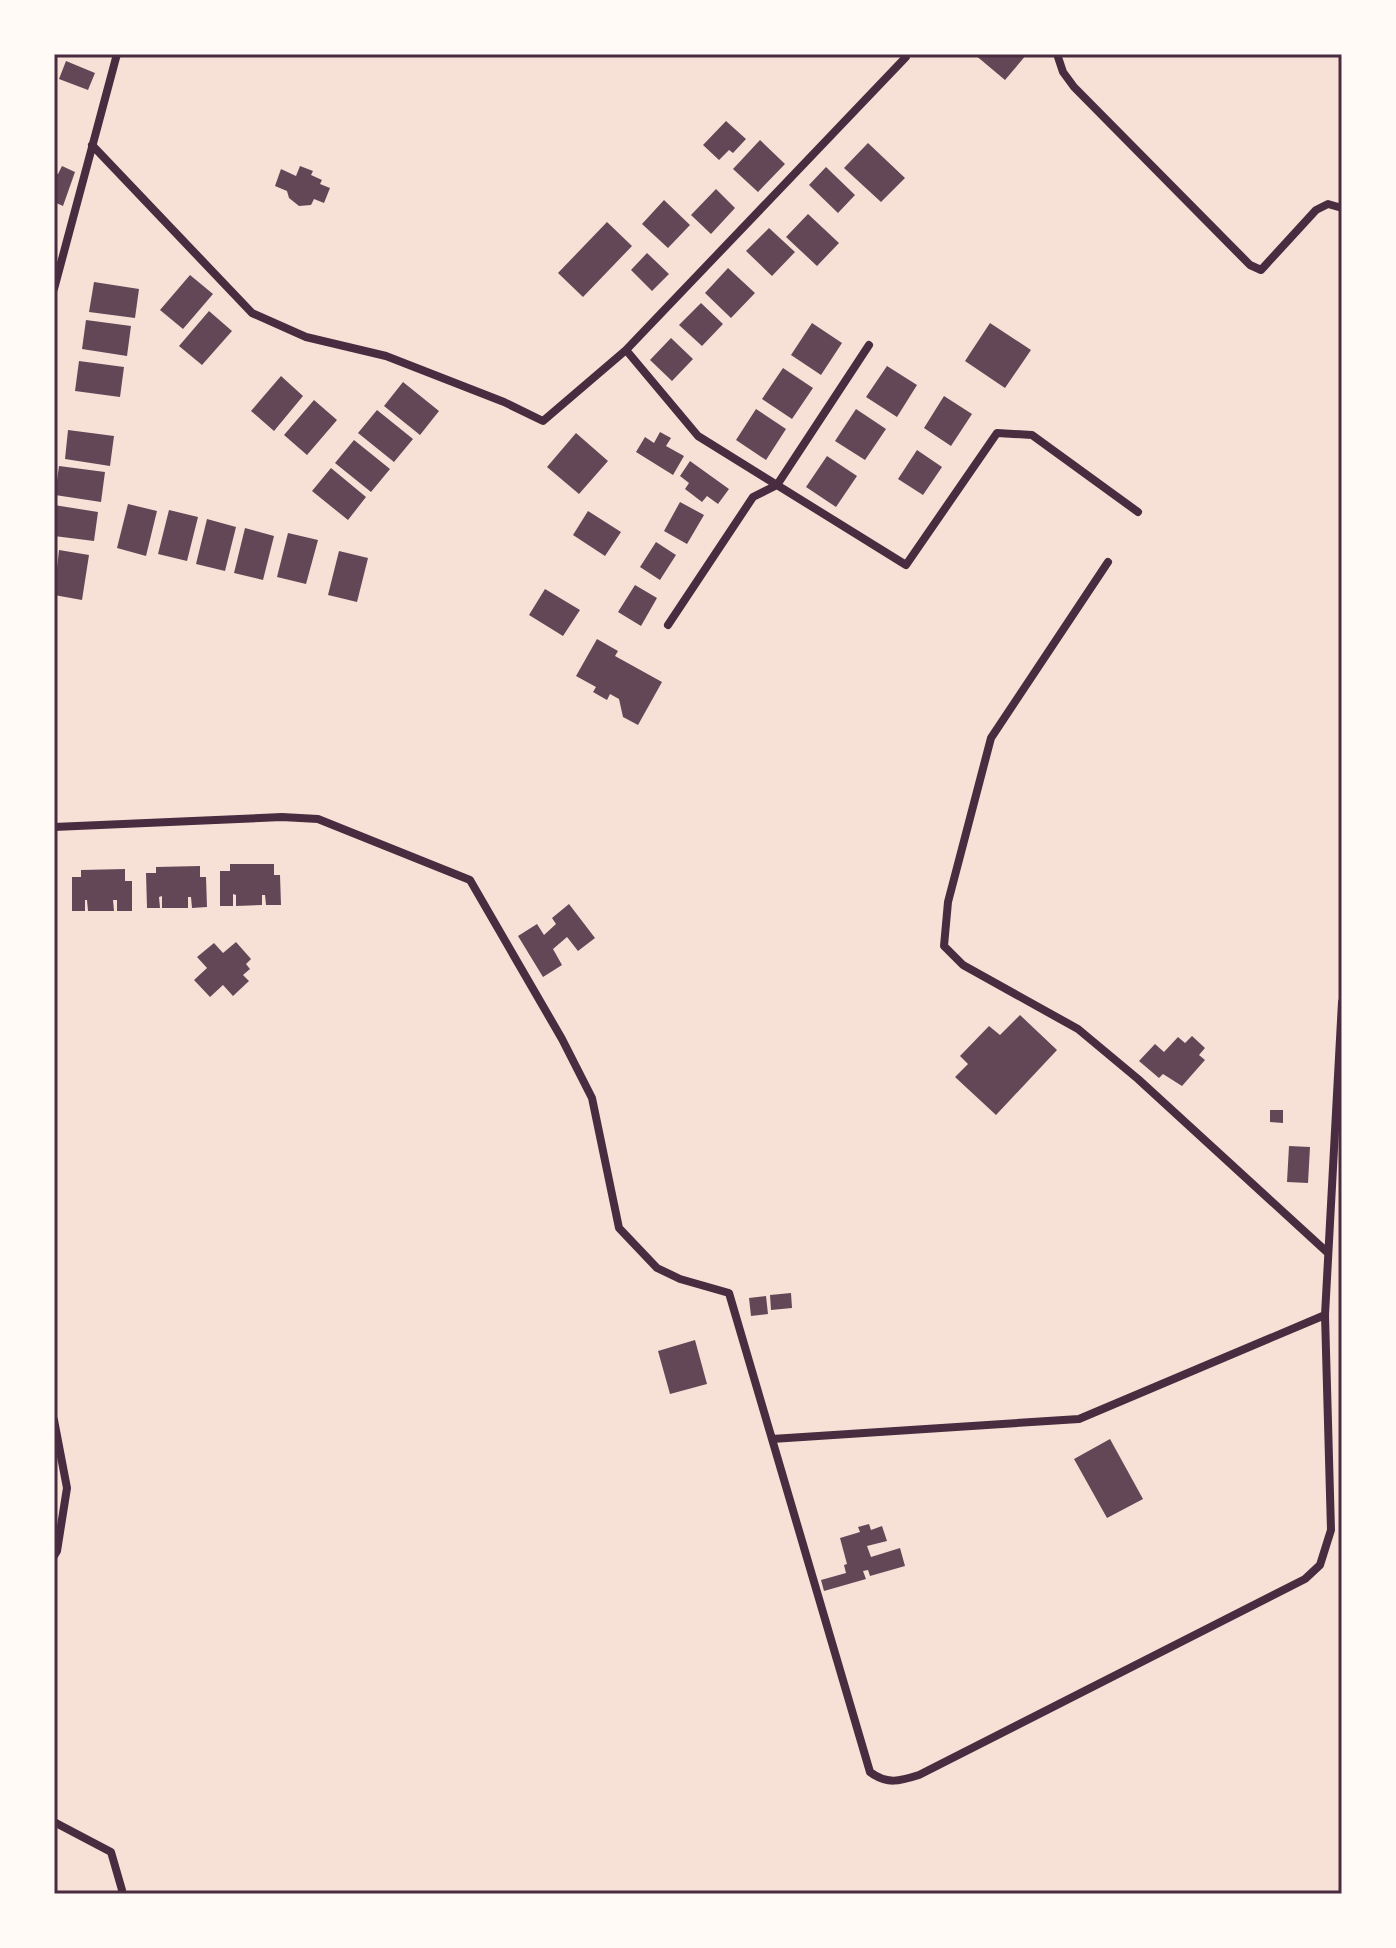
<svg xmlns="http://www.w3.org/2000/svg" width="1396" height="1948" viewBox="0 0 1396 1948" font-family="Arial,sans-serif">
	<rect width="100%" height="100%" fill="#f7e1d7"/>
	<!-- building -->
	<path fill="#644757" d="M 974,54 L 1027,54 L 1005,80 Z
		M 66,61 L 95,73 L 88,90 L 59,79 Z
		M 726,121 L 746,139 L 733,153 L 729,150 L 719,160 L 703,145 Z
		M 760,140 L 785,164 L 758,192 L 733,169 Z
		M 868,143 L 905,178 L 881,202 L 844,168 Z
		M 62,166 L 75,172 L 63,206 L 54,202 L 54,173 L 58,174 Z
		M 300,166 L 313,171 L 311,175 L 322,180 L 320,184 L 330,188 L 324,203 L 314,199 L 311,205 L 299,206 L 289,198 L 287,191 L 275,186 L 281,169 L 296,176 Z
		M 826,167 L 855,195 L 838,213 L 809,185 Z
		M 716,189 L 735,208 L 711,234 L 691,215 Z
		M 664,200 L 690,225 L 668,248 L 642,224 Z
		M 808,214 L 839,243 L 817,266 L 786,237 Z
		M 607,222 L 632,246 L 583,297 L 558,273 Z
		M 769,228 L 795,252 L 772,276 L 746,251 Z
		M 647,253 L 669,274 L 652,291 L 631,270 Z
		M 728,268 L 755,293 L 731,318 L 705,293 Z
		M 190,275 L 213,294 L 183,329 L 160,310 Z
		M 94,282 L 139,289 L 135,318 L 89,312 Z
		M 701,303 L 723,324 L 702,346 L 679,325 Z
		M 209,311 L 232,331 L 202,365 L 179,346 Z
		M 86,320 L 131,326 L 127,356 L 82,349 Z
		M 812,323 L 842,343 L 821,375 L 791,355 Z
		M 990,323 L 1031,350 L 1005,388 L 965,361 Z
		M 671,338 L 693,359 L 672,381 L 650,360 Z
		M 79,361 L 124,367 L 120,397 L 75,391 Z
		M 887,366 L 917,385 L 897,417 L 866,397 Z
		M 783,368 L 813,388 L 792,419 L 762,399 Z
		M 281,376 L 303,396 L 274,431 L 251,411 Z
		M 403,382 L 439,411 L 420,435 L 384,406 Z
		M 944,396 L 972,414 L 951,446 L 924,428 Z
		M 314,400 L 337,420 L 307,455 L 284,435 Z
		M 756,409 L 786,429 L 766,460 L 736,440 Z
		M 856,409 L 886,429 L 865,460 L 835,441 Z
		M 377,410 L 413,439 L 394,462 L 358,433 Z
		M 68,430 L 114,436 L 110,466 L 65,459 Z
		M 660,432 L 671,438 L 666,446 L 684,456 L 673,475 L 636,452 L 645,437 L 654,443 Z
		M 576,433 L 608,461 L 579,494 L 547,467 Z
		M 354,440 L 390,469 L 371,492 L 335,463 Z
		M 917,450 L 942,467 L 923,495 L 898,479 Z
		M 827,456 L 857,476 L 836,507 L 806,487 Z
		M 690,461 L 729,489 L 718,504 L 707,496 L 702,502 L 685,489 L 689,483 L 680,476 Z
		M 59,466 L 105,472 L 101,502 L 55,495 Z
		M 331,468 L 366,497 L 348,520 L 312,491 Z
		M 680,502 L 704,515 L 687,544 L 664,531 Z
		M 128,504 L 157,511 L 146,556 L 117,548 Z
		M 54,505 L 98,512 L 94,541 L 54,536 Z
		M 169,510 L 198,517 L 187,561 L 158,554 Z
		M 588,511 L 621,532 L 605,556 L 573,535 Z
		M 207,519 L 236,527 L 225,571 L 196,564 Z
		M 245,528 L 274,536 L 263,580 L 234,573 Z
		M 288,533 L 318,540 L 306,584 L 277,577 Z
		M 656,542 L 676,555 L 660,580 L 640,567 Z
		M 59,550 L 89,555 L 82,600 L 54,595 Z
		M 339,551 L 368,558 L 357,602 L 328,595 Z
		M 635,585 L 657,598 L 641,626 L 618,612 Z
		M 545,589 L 580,610 L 563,636 L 529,615 Z
		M 597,639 L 618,651 L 615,656 L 662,682 L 638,725 L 623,717 L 619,699 L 610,694 L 607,700 L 593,692 L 596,687 L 576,676 Z
		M 230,864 L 274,864 L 274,875 L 280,875 L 281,905 L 266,905 L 265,895 L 262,895 L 262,905 L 236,906 L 236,895 L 233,894 L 233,906 L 220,906 L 220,871 L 230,871 Z
		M 200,866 L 200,877 L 206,877 L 207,907 L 192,908 L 191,897 L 188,897 L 188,908 L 162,908 L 162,896 L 159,897 L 160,908 L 147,908 L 146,873 L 156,873 L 156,867 Z
		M 125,869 L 125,881 L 132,881 L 132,911 L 117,911 L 117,900 L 113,900 L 114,911 L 88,911 L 87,900 L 85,900 L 85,911 L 72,911 L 72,877 L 81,877 L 81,870 Z
		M 569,904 L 595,938 L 578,951 L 567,937 L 553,949 L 562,965 L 543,977 L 518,936 L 537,924 L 544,935 L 556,924 L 552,918 Z
		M 236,942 L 251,959 L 246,964 L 250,969 L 243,975 L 249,981 L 233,996 L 223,985 L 210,997 L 194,980 L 207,968 L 197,957 L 214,943 L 223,953 Z
		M 1020,1015 L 1057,1050 L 996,1115 L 955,1077 L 968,1064 L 960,1056 L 989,1026 L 1000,1035 Z
		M 1192,1036 L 1205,1048 L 1199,1055 L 1205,1060 L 1182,1086 L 1163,1074 L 1159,1078 L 1139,1061 L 1155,1044 L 1164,1052 L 1178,1037 L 1185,1043 Z
		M 1270,1110 L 1283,1110 L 1283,1123 L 1270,1122 Z
		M 1289,1146 L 1310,1147 L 1308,1183 L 1287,1182 Z
		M 791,1293 L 792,1308 L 771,1310 L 770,1295 Z
		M 766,1296 L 768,1314 L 751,1316 L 749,1298 Z
		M 695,1340 L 707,1384 L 670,1394 L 658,1351 Z
		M 1110,1439 L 1143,1499 L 1107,1518 L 1074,1459 Z
		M 869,1524 L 871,1530 L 882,1526 L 887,1541 L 867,1546 L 871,1557 L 900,1548 L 905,1566 L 870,1576 L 868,1570 L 863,1571 L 866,1579 L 824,1591 L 821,1580 L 846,1573 L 844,1565 L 847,1564 L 840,1538 L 860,1532 L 858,1527 Z"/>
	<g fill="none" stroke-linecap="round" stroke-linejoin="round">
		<!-- minor -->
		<path stroke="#4a2c40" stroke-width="8" d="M 1057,54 L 1063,72 L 1074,87 L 1250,265 L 1261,270 L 1316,210 L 1328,204 L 1342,208
			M 92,145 L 252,313 L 306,337 L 386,356 L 504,402 L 543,421 L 626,350 L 698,436 L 906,565 L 997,433 L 1032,435 L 1138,512
			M 54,289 L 117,54
			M 626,350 L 906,57 L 904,54
			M 1108,562 L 991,738 L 948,902 L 944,946 L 963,965 L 1078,1029 L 1138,1079 L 1328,1253
			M 668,625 L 753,497 L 777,485 L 869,345
			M 54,827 L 282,817 L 318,819 L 470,880 L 562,1039 L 592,1098 L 619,1228 L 657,1268 L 680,1279 L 729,1293 L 870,1772 C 887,1785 900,1781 919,1775 L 1305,1579 L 1320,1565 L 1331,1530 L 1325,1315 L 1342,1002
			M 54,1420 L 67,1488 L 57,1551 L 54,1556
			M 772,1439 L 1079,1419 L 1325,1315
			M 54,1822 L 111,1852 L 122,1890 L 121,1894"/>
	</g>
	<!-- border -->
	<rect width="1396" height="1948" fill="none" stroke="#fffaf5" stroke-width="112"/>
	<rect x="56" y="56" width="1284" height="1836" fill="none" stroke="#4a2c40" stroke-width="3"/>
</svg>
